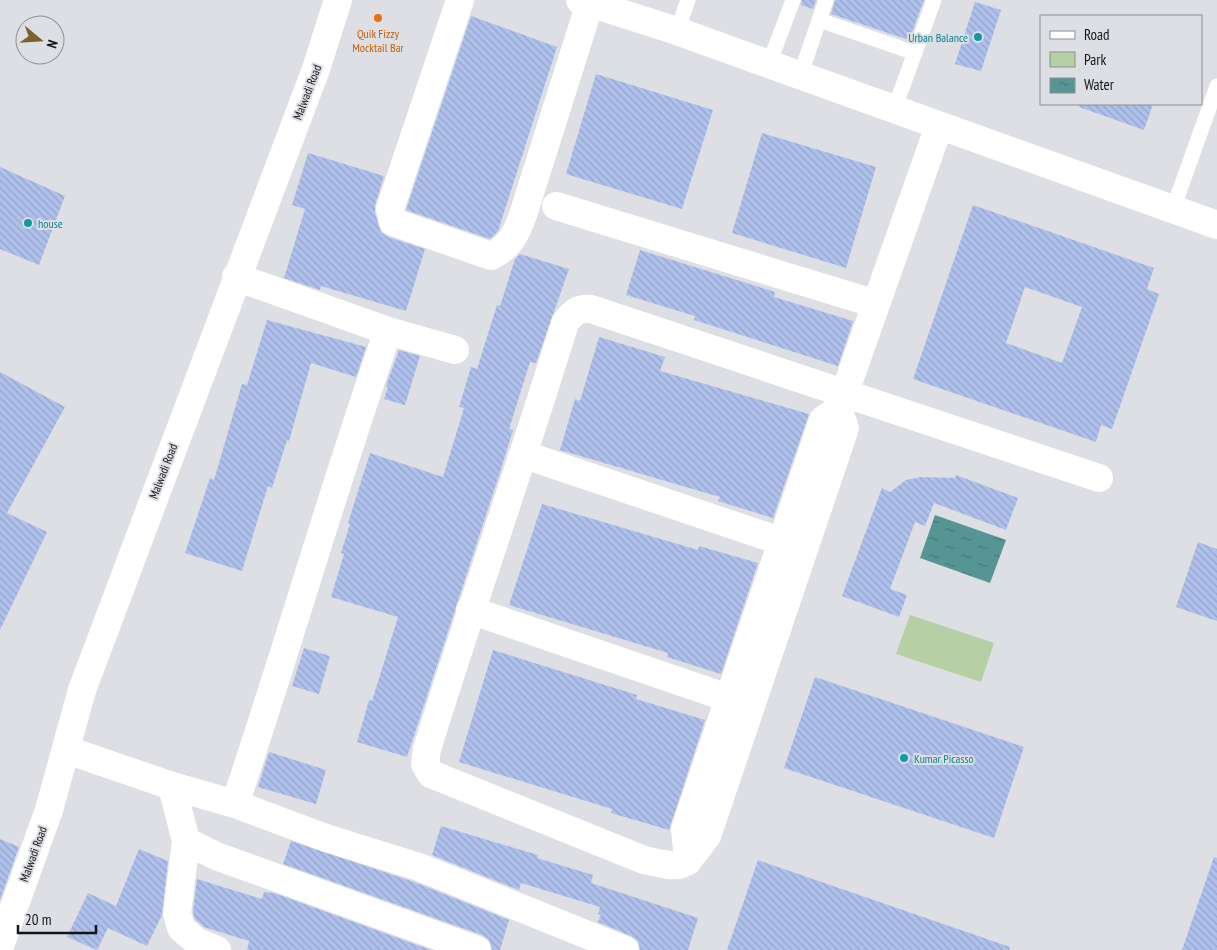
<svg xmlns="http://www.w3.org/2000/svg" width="1217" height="950" viewBox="0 0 1217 950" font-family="'PT Sans Narrow',sans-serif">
	<defs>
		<pattern id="water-ripples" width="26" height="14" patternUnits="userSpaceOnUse" patternTransform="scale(1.25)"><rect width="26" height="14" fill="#579594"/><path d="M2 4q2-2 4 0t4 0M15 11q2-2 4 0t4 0" fill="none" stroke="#477878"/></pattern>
		<pattern id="building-back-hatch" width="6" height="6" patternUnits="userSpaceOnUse" patternTransform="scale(1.25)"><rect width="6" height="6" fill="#aec0eb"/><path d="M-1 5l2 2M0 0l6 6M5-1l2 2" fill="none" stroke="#95a4c9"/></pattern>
	</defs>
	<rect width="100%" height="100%" fill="#dddfe4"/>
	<!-- green -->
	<path fill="#b6cfa5" d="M 910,615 L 994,643 L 981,682 L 896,654 Z"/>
	<!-- water -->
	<path fill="url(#water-ripples)" d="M 935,515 L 1006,540 L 990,583 L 920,558 Z"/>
	<!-- building -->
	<path fill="url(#building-back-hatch)" fill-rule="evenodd" d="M 802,0 L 816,0 L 813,9 L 801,5 Z
		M 835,0 L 924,0 L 909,40 L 831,14 Z
		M 975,2 L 1001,10 L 981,71 L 955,64 Z
		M 471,16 L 557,47 L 498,231 L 490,239 L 406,210 Z
		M 596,74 L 713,110 L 682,209 L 566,174 Z
		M 1080,104 L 1153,104 L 1144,130 L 1079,107 Z
		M 762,133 L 876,167 L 846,268 L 732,233 Z
		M 308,153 L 384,176 L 375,205 L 375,213 L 381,232 L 388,237 L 425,249 L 406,311 L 321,286 L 320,290 L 284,278 L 305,209 L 292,205 Z
		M 0,167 L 65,196 L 39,265 L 0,249 Z
		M 973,205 L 1154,268 L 1147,289 L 1159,294 L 1112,429 L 1101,425 L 1096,442 L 913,379 ZM 1025,287 L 1082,307 L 1062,363 L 1006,343 Z
		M 640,250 L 775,292 L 774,297 L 853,321 L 838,366 L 694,320 L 695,316 L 626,295 Z
		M 520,254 L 569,269 L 536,363 L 530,362 L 509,429 L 513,430 L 500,472 L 407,757 L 357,742 L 369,700 L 372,701 L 398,617 L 331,597 L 344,554 L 341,553 L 350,524 L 348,523 L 370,453 L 443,477 L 464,408 L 459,407 L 471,367 L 477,369 L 497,305 L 500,306 L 515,259 Z
		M 267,320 L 366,347 L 356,377 L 311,363 L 289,441 L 287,440 L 272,488 L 268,486 L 242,571 L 185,553 L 210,478 L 214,480 L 242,384 L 247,385 Z
		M 599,337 L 665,357 L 660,371 L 809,414 L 773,518 L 718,501 L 720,497 L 560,450 L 575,399 L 580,401 Z
		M 399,350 L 420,356 L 405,405 L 384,399 L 388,387 L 386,386 Z
		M 0,372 L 65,407 L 7,513 L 47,532 L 0,630 Z
		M 956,475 L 1018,498 L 1006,530 L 934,503 L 925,526 L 915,522 L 890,589 L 907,595 L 899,617 L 842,596 L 882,488 L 890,492 L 906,480 L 921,477 L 955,478 Z
		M 542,504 L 698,550 L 699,546 L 758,563 L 721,674 L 667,657 L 668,653 L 509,605 Z
		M 1198,542 L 1217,549 L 1217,621 L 1176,607 Z
		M 304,648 L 330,656 L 319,694 L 292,686 Z
		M 493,650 L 637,695 L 636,699 L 705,720 L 669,830 L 611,813 L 612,809 L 459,762 Z
		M 815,677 L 1024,747 L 994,838 L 784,768 Z
		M 269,752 L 326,770 L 316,804 L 258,787 Z
		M 441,826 L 538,855 L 537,858 L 593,875 L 591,883 L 698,918 L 688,950 L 640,950 L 638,941 L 631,936 L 598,922 L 601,915 L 598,914 L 600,907 L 521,883 L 519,890 L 432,855 Z
		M 0,839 L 19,847 L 0,900 Z
		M 291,841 L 414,882 L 509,920 L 500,950 L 492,950 L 489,940 L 482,935 L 283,864 Z
		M 139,849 L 168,861 L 162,915 L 147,946 L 108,928 L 97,950 L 67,937 L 88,893 L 116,906 Z
		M 1214,857 L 1217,858 L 1217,950 L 1182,950 Z
		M 758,860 L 1010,947 L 1009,950 L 727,950 Z
		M 197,879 L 262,899 L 264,892 L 274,893 L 431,950 L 247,950 L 249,941 L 204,927 L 195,919 L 193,912 Z"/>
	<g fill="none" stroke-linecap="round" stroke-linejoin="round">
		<!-- lane -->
		<path stroke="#fff" stroke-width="15" d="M 819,20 L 915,53
			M 677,31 L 688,0
			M 769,64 L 793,0
			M 800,76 L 826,0
			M 894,110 L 934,0
			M 1173,209 L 1217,86"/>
		<!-- street -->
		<path stroke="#fff" stroke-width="28" d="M 460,0 L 390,209 L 393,222 L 491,256 C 510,247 516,234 523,215 L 590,3
			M 580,0 L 677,31 L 1217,225
			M 556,206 L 876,304
			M 236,277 L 388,331 L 455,350
			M 838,409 L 845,428 L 707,836 C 681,870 685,869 644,860 L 431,774 L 425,764 L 427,749 C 471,607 521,466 565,323 C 573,312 578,308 591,309 L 1099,478
			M 525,455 L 798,547
			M 470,610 L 746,704
			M 67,750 L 172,786 L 235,804 L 326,838 L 419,867 L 625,950
			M 172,786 L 186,841 L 177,913 L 181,928 L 196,941 L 217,950
			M 235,804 C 288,647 333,488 388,331
			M 186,841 L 216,856 L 477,950
			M 688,861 L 685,829 L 823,420 L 838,409 L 845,392 L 939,126"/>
		<!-- secondary -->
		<path stroke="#fff" stroke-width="28" d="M 0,946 L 49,810 L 82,690 L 316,69 L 338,0"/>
	</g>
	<!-- markers -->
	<circle fill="#e8710a" stroke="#dddfe4" stroke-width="2" cx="378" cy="18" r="5"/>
	<g fill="#0f9aa8" stroke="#dddfe4" stroke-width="2">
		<circle cx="978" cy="37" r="5"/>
		<circle cx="28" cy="223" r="5"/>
		<circle cx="904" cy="758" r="5"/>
	</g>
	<g text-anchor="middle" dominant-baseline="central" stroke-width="4" stroke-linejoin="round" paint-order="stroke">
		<!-- food labels -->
		<g font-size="12" fill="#c56008" stroke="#dddfe4">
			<text x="378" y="33">Quik Fizzy<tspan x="378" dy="14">Mocktail Bar</tspan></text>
		</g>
		<!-- culture labels -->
		<g font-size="12" fill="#0d838f" stroke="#dddfe4" text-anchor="start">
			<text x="968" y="37" text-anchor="end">Urban Balance</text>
			<text x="38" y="223">house</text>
			<text x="914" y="758">Kumar Picasso</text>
		</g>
		<!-- street labels -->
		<g font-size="12" fill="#131415" stroke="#dddfe4">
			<text transform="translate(307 92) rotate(-69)">Malwadi Road</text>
			<text transform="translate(163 471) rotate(-69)">Malwadi Road</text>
			<text transform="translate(33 854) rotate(-70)">Malwadi Road</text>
		</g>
	</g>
	<!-- legend -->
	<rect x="1040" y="15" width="162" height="90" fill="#dddfe4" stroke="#8c8e91"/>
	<rect x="1050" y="31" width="25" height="8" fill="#ffffff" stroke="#8c8e91"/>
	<text x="1084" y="40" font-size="15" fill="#131415">Road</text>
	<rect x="1050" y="52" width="25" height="15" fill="#b6cfa5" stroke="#8c8e91"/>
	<text x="1084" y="65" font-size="15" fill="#131415">Park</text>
	<rect x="1050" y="78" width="25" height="15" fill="url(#water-ripples)" stroke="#8c8e91"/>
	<text x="1084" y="90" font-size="15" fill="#131415">Water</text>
	<!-- north arrow -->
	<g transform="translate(40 40) rotate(108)"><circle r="24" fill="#dddfe4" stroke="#8c8e91"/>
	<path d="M0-4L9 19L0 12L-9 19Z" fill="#7d6134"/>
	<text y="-8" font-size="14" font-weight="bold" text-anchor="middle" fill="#131415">N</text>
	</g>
	<!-- scale -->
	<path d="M18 925v8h78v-8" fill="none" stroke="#131415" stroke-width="2.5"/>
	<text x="25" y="925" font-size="15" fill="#131415" stroke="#dddfe4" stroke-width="4" paint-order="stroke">20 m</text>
</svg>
